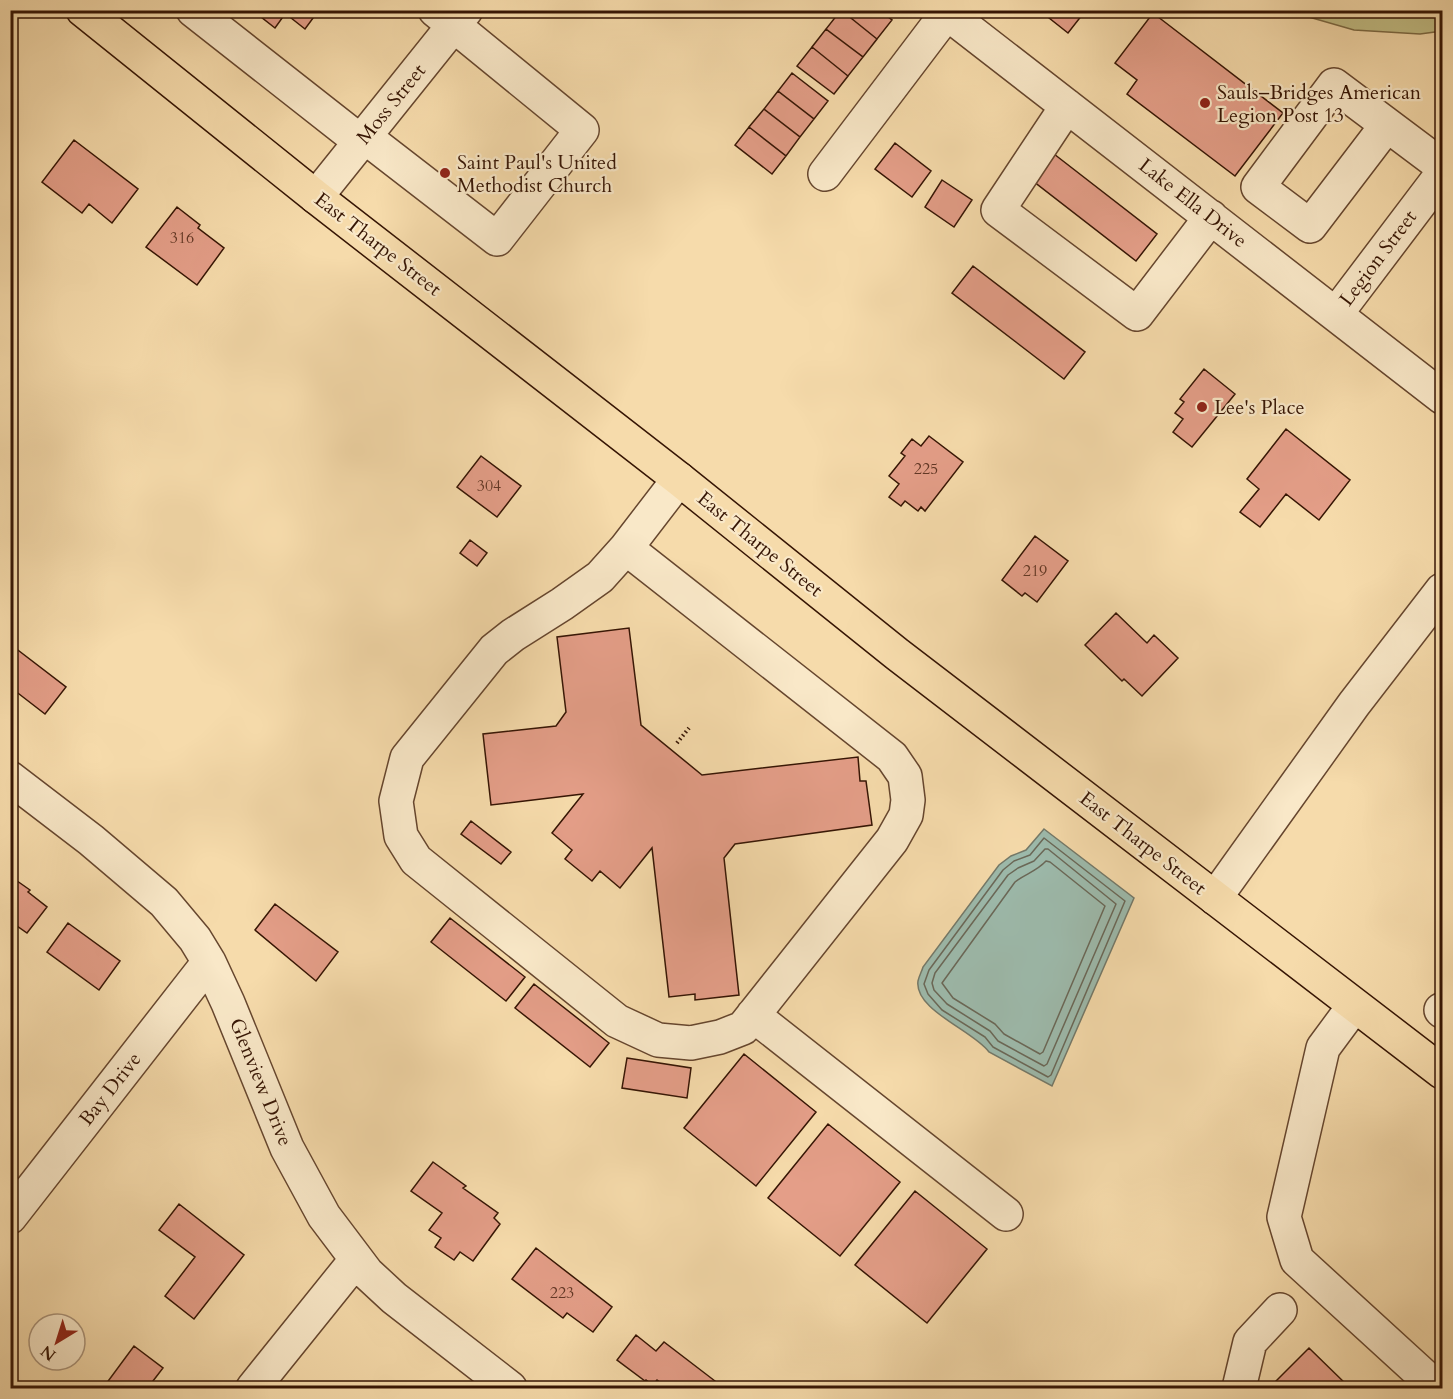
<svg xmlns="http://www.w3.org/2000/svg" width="1453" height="1399" viewBox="0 0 1453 1399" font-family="Cardo,serif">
	<rect width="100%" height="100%" fill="#f6dbab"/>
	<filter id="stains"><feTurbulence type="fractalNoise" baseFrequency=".00333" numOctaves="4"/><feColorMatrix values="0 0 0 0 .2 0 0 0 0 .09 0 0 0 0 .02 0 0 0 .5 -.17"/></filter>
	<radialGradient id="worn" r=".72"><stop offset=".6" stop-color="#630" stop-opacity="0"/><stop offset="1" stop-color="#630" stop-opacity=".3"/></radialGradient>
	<!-- green -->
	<path fill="#c2be85" stroke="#7c6a44" stroke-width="1.5" d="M 1288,11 L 1442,11 L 1442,31 L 1420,34 L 1354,30 Z"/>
	<!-- water -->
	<path fill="#9dbbad" stroke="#747969" stroke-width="1.5" d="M 1044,829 L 1134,898 L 1052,1086 L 989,1052 C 974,1031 914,1010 918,981 C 919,976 922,971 923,967 L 999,865 L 1011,856 L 1026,850 Z"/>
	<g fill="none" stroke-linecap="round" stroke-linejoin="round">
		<!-- shore -->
		<path stroke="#6a6858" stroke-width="1.5" d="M 1044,838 L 1125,901 L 1051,1075 L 1048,1077 L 993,1047 L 985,1037 L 942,1010 L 928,994 L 924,984 L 929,970 L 1003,870 L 1014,861 L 1030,855 Z
			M 1045,849 L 1048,849 L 1116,904 L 1047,1064 L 1044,1066 L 998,1041 L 990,1031 L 947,1004 L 934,990 L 932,983 L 935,973 L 1008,875 L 1018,868 L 1034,861 Z
			M 1046,861 L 1050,862 L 1105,906 L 1043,1052 L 1040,1054 L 1004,1034 L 995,1024 L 953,998 L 942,983 L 1015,882 C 1025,874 1037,871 1046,861 Z"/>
	</g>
	<!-- building -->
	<path fill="#e49e88" stroke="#361504" stroke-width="1.5" d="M 252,10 L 281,10 L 285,14 L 275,28 Z
		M 281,10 L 319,10 L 305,29 Z
		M 841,10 L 879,10 L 892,20 L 877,39 Z
		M 841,10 L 877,39 L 863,57 L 826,29 Z
		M 1039,10 L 1086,10 L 1068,33 Z
		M 1153,13 L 1283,113 L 1235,176 L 1127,94 L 1137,80 L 1115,63 Z
		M 826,29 L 863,57 L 848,76 L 812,47 Z
		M 812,47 L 848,76 L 834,94 L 797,66 Z
		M 792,73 L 828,101 L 814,119 L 778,91 Z
		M 778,91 L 814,119 L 800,137 L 764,109 Z
		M 764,109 L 800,137 L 786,156 L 749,127 Z
		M 749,127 L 786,156 L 772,174 L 735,145 Z
		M 74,140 L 138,189 L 112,223 L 89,204 L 82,213 L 42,182 Z
		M 895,143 L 931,171 L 912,197 L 875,169 Z
		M 1054,154 L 1157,234 L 1136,261 L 1033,181 Z
		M 942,180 L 972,200 L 954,227 L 925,207 Z
		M 177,207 L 200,225 L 198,228 L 224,248 L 197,285 L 146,247 Z
		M 973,266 L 1085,352 L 1064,379 L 952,293 Z
		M 1204,369 L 1235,394 L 1192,447 L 1173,432 L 1183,419 L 1175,413 L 1184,402 L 1180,399 Z
		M 1286,429 L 1350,480 L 1319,520 L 1286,494 L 1260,527 L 1240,512 L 1259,489 L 1247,479 Z
		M 929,436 L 963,462 L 925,511 L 921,507 L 918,511 L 905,501 L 901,506 L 889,497 L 899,484 L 889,476 L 905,456 L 901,453 L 912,439 L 921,446 Z
		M 481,456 L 521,486 L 497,517 L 457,487 Z
		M 1035,536 L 1068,561 L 1037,602 L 1025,593 L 1022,596 L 1002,580 Z
		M 470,540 L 487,553 L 477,566 L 460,553 Z
		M 1116,613 L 1147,643 L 1154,635 L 1178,658 L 1142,696 L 1124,679 L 1122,681 L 1085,645 Z
		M 629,628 L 641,725 L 702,775 L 858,757 L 860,781 L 866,781 L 872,825 L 735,844 L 724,858 L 739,995 L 695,1000 L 695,994 L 669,997 L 652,848 L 620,888 L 600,871 L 592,881 L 565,859 L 572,850 L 552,833 L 583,794 L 491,805 L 483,734 L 556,726 L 566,712 L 557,637 Z
		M 10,644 L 66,687 L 45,714 L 10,687 Z
		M 471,821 L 511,852 L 501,864 L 461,834 Z
		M 10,876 L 30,890 L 28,892 L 47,907 L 27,933 L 10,921 Z
		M 275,904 L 338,952 L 316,981 L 255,930 Z
		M 450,918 L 525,977 L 506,1001 L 431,942 Z
		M 68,923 L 120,961 L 99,990 L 47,952 Z
		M 534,984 L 609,1043 L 590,1067 L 515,1008 Z
		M 744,1054 L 816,1112 L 756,1186 L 684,1128 Z
		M 627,1058 L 691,1068 L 687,1098 L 622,1088 Z
		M 828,1124 L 900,1182 L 840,1256 L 768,1198 Z
		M 433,1162 L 466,1186 L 463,1188 L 498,1213 L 494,1218 L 500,1224 L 473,1261 L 460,1252 L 454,1260 L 435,1247 L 441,1238 L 429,1230 L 442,1213 L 411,1191 Z
		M 915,1191 L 987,1249 L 927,1323 L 855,1265 Z
		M 179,1204 L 244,1255 L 194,1319 L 165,1296 L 195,1257 L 159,1230 Z
		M 536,1248 L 612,1307 L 593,1332 L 567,1313 L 563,1318 L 512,1279 Z
		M 636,1335 L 656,1351 L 664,1342 L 715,1381 L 709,1388 L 668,1388 L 657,1380 L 653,1385 L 646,1380 L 645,1381 L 617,1360 Z
		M 134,1346 L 163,1368 L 153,1381 L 161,1388 L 103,1388 Z
		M 1309,1348 L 1350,1388 L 1269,1388 Z"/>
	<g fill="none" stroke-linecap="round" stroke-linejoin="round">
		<!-- minor casing -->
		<g stroke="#66462e" stroke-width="36">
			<path id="minor" d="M 193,10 L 361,142
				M 943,10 L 1442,397
				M 1067,106 L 998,210 L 1137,314 L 1211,217
				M 1387,125 L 1310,226 L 1258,187 L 1334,85 L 1442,166
				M 365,137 L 497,239 L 582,130 L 435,10
				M 825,174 L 947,13
				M 316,197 L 466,10
				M 1336,314 L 1442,174
				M 626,548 L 892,757 L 905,776 L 908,800 L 906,815 L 892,840 L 743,1028 L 720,1037 L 691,1043 L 658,1040 L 617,1021 L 416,860 L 401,836 L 396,801 L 407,758 L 494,650 L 513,635 L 562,604 L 600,577 L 626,548 L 679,479
				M 10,778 L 91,840 L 164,902 L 195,939 L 209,962 L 228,1003 L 287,1148 L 324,1216 L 367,1273 L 394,1298 L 510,1388
				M 1215,898 L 1354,704 L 1442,590
				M 1354,1006 L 1323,1048 L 1284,1217 L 1297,1260 L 1437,1388
				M 1441,1010 L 1442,1011
				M 753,1015 L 1006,1214
				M 10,1217 L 209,962
				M 253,1388 L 356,1260
				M 1239,1388 L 1250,1342 L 1280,1310"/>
		</g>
		<!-- major casing -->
		<g stroke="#361504" stroke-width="36">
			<path id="major" d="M 83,10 L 316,197 L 679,479 L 897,654 L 1442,1072"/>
		</g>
		<!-- path -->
		<path stroke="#361504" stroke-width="4" stroke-dasharray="1.5 3" stroke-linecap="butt" d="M 677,743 L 689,728"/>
		<!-- minor -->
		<use href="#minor" stroke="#f9e8c8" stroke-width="33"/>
		<!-- major -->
		<use href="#major" stroke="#f6dbab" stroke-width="33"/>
	</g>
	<!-- markers -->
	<g fill="#8f2418" stroke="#f9e8c8" stroke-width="2">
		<circle cx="1205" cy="103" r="6"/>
		<circle cx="445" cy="173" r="6"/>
		<circle cx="1202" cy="407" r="6"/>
	</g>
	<g text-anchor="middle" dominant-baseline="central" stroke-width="4.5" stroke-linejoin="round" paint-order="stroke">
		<!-- number labels -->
		<g font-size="16" fill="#623725">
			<text x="182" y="238">316</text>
			<text x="926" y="469">225</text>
			<text x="489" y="486">304</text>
			<text x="1035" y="571">219</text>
			<text x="562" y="1293">223</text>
		</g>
		<!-- poi labels -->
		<g font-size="20" fill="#361504" stroke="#f9e8c8" text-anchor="start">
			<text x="1217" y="92">Sauls–Bridges American<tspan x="1217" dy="23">Legion Post 13</tspan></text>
			<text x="457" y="162">Saint Paul's United<tspan x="457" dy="23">Methodist Church</tspan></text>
			<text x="1214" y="407">Lee's Place</text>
		</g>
		<!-- street labels -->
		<g font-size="20" fill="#361504" stroke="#f9e8c8">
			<text transform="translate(391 104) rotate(-51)">Moss Street</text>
			<text transform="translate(1193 203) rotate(38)">Lake Ella Drive</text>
			<text transform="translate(378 244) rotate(38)">East Tharpe Street</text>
			<text transform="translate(1378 258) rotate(-53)">Legion Street</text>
			<text transform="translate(760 544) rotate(39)">East Tharpe Street</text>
			<text transform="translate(1143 843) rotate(38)">East Tharpe Street</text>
			<text transform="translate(261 1082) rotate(68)">Glenview Drive</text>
			<text transform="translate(110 1089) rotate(-52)">Bay Drive</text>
		</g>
	</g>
	<!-- margin -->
	<rect width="1453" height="1399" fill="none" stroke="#f6dbab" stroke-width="36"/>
	<rect x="12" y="12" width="1429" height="1375" fill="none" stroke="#361504" stroke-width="3"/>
	<rect x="18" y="18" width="1417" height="1363" fill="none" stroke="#361504" stroke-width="1.5"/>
	<!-- north arrow -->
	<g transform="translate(57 1342) rotate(218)"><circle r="28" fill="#f9e8c8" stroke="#ab947a" stroke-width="1.5"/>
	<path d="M0-4.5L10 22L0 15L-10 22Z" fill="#8f2418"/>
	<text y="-9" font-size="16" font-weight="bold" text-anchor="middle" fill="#361504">N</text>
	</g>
	<rect width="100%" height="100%" filter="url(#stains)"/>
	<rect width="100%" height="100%" fill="url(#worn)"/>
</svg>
